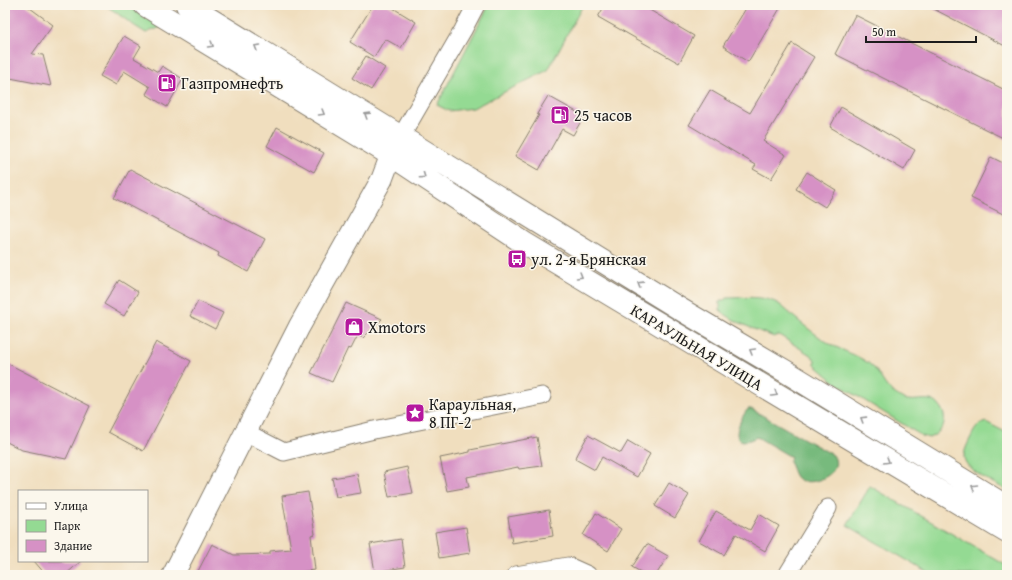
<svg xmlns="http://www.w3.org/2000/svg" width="1012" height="580" viewBox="0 0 1012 580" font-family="'Gentium Book Plus',serif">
	<rect width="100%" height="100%" fill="#fbf7ec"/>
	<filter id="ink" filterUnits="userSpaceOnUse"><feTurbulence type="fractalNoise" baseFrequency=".025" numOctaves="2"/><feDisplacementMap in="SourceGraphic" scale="8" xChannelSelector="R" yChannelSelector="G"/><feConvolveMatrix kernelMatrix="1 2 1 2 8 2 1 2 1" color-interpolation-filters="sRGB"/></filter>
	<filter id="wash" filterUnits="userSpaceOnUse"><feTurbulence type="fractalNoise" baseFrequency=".012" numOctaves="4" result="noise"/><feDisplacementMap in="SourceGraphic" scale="16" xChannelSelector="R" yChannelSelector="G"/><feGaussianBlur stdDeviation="0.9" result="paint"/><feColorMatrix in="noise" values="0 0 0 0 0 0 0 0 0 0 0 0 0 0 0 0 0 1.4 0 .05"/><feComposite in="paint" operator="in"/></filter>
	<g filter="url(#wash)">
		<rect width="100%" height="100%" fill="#f0debe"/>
		<!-- green -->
		<path fill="#94da93" stroke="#587b58" d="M 105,5 L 126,5 L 161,27 L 146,33 C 132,25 119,14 105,5 Z
			M 489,5 L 583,5 L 548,70 L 473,108 L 449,111 L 437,105 Z
			M 727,298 C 741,298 761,295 775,302 C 782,305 788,312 794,317 C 806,327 817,336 830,344 C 843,351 863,357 873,367 C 881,375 884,387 894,393 C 897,395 901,398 904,399 C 918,404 933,392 942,410 C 949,424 940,433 929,438 L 922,436 L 836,383 L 815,365 L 815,360 L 812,356 L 779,335 L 774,337 C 757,330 734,323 720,310 L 720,304 L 718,303 Z
			M 986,422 L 1007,433 L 1007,490 C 996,484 965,471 964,457 C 964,451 967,445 970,439 C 974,431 976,425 986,422 Z
			M 870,486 L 1007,566 L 1007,575 L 932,575 L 847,525 Z"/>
		<!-- forest -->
		<path fill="#77ba7d" stroke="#4a6b4c" d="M 748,409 L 751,409 L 833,455 C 846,474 807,490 796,477 C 793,473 792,466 789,462 L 791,457 L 757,437 C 754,438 749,441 745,441 C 728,441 743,414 748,409 Z"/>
		<g id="blocks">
			<!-- building -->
			<path fill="#d691c5" d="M 5,5 L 26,5 L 53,25 L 32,54 L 43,55 L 51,86 L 5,77 L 5,22 L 8,14 L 5,12 Z
				M 373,5 L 388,5 L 416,22 L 401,48 L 385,39 L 374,57 L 350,42 Z
				M 605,5 L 641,5 L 694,36 L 679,63 L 598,17 Z
				M 748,5 L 782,5 L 748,62 L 723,46 Z
				M 926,5 L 1007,5 L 1007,47 Z
				M 855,15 L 1007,91 L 1007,140 L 835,54 Z
				M 124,36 L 141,46 L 134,58 L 158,72 L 162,66 L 183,79 L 167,107 L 146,94 L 150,87 L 124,71 L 116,85 L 100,76 Z
				M 792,43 L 814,57 L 763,141 L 786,155 L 771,179 L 753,169 L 756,165 L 689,125 L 710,90 L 750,113 Z
				M 366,56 L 385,68 L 371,90 L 352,78 Z
				M 548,96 L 584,116 L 573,135 L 562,129 L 539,170 L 515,156 L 539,115 L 537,114 Z
				M 841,107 L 915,150 L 904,170 L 830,127 Z
				M 277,127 L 324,153 L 314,172 L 267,146 Z
				M 991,157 L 1007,165 L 1007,216 L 971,198 Z
				M 130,169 L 265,239 L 248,272 L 218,256 L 219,253 L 114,198 Z
				M 807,172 L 836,190 L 825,207 L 796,189 Z
				M 119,280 L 138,292 L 124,316 L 104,304 Z
				M 198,301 L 223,313 L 215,329 L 190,316 Z
				M 346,303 L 382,319 L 363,338 L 358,335 L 351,349 L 348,348 L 332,382 L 311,373 Z
				M 156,342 L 191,361 L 143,451 L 108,432 Z
				M 5,362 L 90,406 L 66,459 L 22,450 L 5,441 Z
				M 588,435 L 621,453 L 628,441 L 650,454 L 637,477 L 602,457 L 595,470 L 575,459 Z
				M 537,437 L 542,466 L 519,469 L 518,467 L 467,477 L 469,487 L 447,491 L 440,458 L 470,452 L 470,450 Z
				M 407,467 L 413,493 L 389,497 L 384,472 Z
				M 357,474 L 361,493 L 336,497 L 332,478 Z
				M 669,483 L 689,495 L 675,518 L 655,506 Z
				M 308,492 L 315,534 L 311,535 L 315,570 L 274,575 L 196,575 L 212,544 L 234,555 L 270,554 L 270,551 L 291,549 L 282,496 Z
				M 549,510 L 553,536 L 512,543 L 508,517 Z
				M 716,511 L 750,530 L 759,514 L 779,526 L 765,551 L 736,534 L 724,555 L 699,541 Z
				M 596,513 L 621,529 L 608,551 L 583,535 Z
				M 466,527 L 470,553 L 439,558 L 435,532 Z
				M 401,539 L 405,567 L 375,572 L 370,544 Z
				M 647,544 L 668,556 L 656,575 L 646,575 L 632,567 Z
				M 34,561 L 81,561 L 65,575 L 46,575 Z"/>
		</g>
	</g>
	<g filter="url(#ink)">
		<use href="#blocks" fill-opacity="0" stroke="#867d6d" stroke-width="1"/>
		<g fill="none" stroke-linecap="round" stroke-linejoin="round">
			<!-- minor casing -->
			<g stroke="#867d6d" stroke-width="19">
				<path id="minor" d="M 395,147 L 463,30 L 476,5
					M 245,432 L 284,452 L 374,430 L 542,396
					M 516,575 L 568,566 L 588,575
					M 787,575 L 828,508"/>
			</g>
			<!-- tertiary casing -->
			<g stroke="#867d6d" stroke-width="23">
				<path id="tertiary" d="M 173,575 L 299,327 L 382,179 L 391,155"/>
			</g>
			<!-- primary casing -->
			<g stroke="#867d6d" stroke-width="24">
				<path id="primary" d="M 145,5 L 391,155 L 524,243 L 1007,532
					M 187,5 L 680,309 L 785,371 L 1007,507"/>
			</g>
			<!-- minor -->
			<use href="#minor" stroke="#fff" stroke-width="17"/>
			<!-- tertiary -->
			<use href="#tertiary" stroke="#fff" stroke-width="21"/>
			<!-- primary -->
			<use href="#primary" stroke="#fff" stroke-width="22"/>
		</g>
		<!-- one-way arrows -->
		<defs><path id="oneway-chevron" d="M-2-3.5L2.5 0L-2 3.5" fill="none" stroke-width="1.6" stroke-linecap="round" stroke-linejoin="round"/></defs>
		<g stroke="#999">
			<use href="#oneway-chevron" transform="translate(211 45) rotate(31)"/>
			<use href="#oneway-chevron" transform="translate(257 47) rotate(-149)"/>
			<use href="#oneway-chevron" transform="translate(322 113) rotate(31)"/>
			<use href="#oneway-chevron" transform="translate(367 115) rotate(-148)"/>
			<use href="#oneway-chevron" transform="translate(423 176) rotate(34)"/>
			<use href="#oneway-chevron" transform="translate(580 276) rotate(31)"/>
			<use href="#oneway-chevron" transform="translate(640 284) rotate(-148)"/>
			<use href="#oneway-chevron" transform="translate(752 351) rotate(-150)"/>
			<use href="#oneway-chevron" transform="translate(775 394) rotate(31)"/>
			<use href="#oneway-chevron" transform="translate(863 419) rotate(-148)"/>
			<use href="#oneway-chevron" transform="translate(887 461) rotate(31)"/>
			<use href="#oneway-chevron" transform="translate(974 487) rotate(-149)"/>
		</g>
	</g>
	<!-- icons -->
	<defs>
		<g id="fuel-square" transform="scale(1)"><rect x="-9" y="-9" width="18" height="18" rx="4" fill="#b5179e" stroke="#fbf7ec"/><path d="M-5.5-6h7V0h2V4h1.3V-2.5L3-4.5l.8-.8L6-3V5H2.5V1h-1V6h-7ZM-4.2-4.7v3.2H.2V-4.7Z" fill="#fff"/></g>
		<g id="bus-square" transform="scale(1)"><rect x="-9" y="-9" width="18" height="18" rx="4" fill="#b5179e" stroke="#fbf7ec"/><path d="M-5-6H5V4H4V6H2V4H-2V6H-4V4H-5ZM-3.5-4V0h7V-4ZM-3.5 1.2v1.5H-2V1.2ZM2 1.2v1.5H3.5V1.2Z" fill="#fff"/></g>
		<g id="shop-square" transform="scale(1)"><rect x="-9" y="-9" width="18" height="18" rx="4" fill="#b5179e" stroke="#fbf7ec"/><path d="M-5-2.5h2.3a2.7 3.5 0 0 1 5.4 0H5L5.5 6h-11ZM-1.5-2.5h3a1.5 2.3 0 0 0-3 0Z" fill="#fff"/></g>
		<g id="sight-square" transform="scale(1)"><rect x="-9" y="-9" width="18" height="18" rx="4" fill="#b5179e" stroke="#fbf7ec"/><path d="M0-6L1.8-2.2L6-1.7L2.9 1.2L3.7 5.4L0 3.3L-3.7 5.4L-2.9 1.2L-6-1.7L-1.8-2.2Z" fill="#fff"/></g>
	</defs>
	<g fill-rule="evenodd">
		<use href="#fuel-square" x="167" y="83"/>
		<use href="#fuel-square" x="560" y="115"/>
		<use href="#bus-square" x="517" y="259"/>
		<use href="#shop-square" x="354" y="327"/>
		<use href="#sight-square" x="415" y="413"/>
	</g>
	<g text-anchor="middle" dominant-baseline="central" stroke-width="3" stroke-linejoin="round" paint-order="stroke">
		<!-- poi labels -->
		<g font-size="16" fill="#1c1c1c" stroke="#fbf7ec" text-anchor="start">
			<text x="181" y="83">Газпромнефть</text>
			<text x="574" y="115">25 часов</text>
			<text x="531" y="259">ул. 2-я Брянская</text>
			<text x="368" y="327">Xmotors</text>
			<text x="429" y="404">Караульная,<tspan x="429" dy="18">8 ПГ-2</tspan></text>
		</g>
		<!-- street labels -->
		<g font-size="16" fill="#1c1c1c" stroke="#fbf7ec">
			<text transform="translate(697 347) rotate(31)">КАРАУЛЬНАЯ УЛИЦА</text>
		</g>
	</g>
	<!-- margin -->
	<rect width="1012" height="580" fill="none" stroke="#fbf7ec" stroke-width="20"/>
	<!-- legend -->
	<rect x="18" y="490" width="130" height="72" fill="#fbf7ec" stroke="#a29f99"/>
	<rect x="26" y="503" width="20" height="6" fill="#ffffff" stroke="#a29f99"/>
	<text x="54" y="510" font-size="12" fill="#1c1c1c">Улица</text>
	<rect x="26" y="520" width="20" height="12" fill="#94da93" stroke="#a29f99"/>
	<text x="54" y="530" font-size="12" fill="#1c1c1c">Парк</text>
	<rect x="26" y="540" width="20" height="12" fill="#d691c5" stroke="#a29f99"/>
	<text x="54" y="550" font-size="12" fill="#1c1c1c">Здание</text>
	<!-- scale -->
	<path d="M866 36v6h110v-6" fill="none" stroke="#1c1c1c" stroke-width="2"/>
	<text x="872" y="36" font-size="12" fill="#1c1c1c" stroke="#fbf7ec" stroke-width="3" paint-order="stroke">50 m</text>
</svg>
